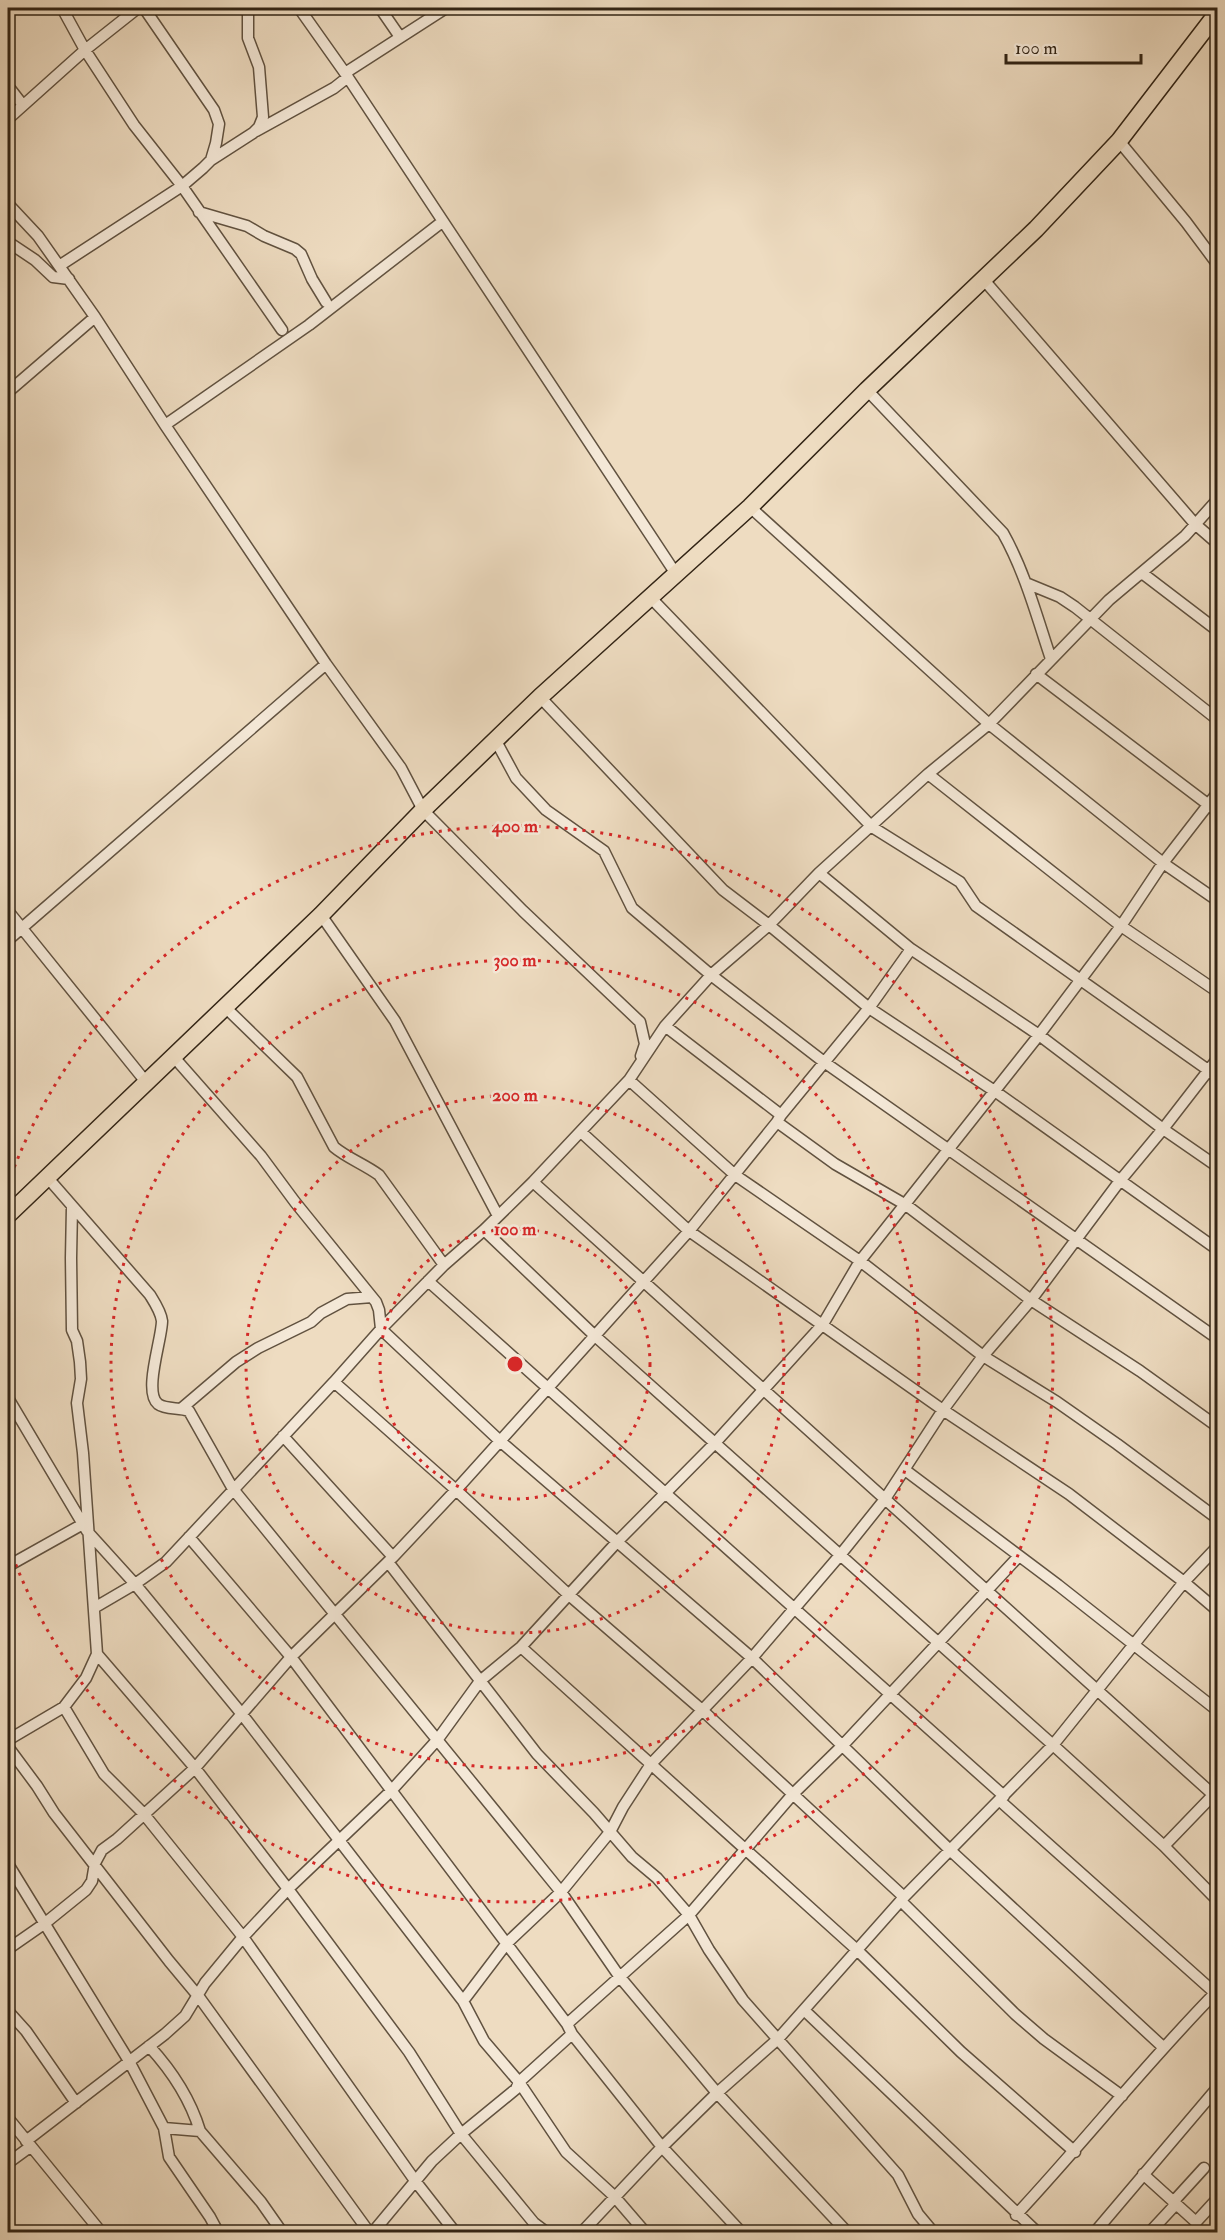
<svg xmlns="http://www.w3.org/2000/svg" width="1225" height="2240" viewBox="0 0 1225 2240" font-family="'IM FELL Double Pica',serif">
	<rect width="100%" height="100%" fill="#eedcc1"/>
	<filter id="stains"><feTurbulence type="fractalNoise" baseFrequency=".00333" numOctaves="4"/><feColorMatrix values="0 0 0 0 .2 0 0 0 0 .09 0 0 0 0 .02 0 0 0 .5 -.17"/></filter>
	<radialGradient id="worn" r=".72"><stop offset=".6" stop-color="#630" stop-opacity="0"/><stop offset="1" stop-color="#630" stop-opacity=".3"/></radialGradient>
	<g fill="none" stroke-linecap="round" stroke-linejoin="round">
		<!-- street casing -->
		<g stroke="#615240" stroke-width="13">
			<path id="street" d="M 62,8 L 85,50 L 134,125 L 182,186 L 282,330
				M 299,8 L 345,73 L 676,574
				M 380,8 L 400,37
				M 345,73 L 446,8
				M 8,86 L 22,104
				M 8,119 L 85,50 L 138,8
				M 256,131 L 334,88 L 348,77
				M 1119,141 L 1186,222 L 1218,265
				M 211,160 L 253,133 L 259,127 L 263,117 L 259,67 L 248,38 L 248,8
				M 8,204 L 38,236 L 95,317 L 165,425 L 326,664 L 401,768 L 423,810 L 523,911 L 640,1022 L 645,1044 L 641,1056
				M 199,212 L 247,226 L 264,236 L 295,249 L 301,254 L 312,279 L 326,302
				M 8,242 L 35,260 L 53,277 L 69,279
				M 59,266 L 182,186 L 203,168 L 211,160 L 216,143 L 219,124 L 214,110 L 144,8
				M 984,280 L 1195,524 L 1218,544
				M 867,390 L 1003,533 C 1025,572 1037,617 1051,659
				M 8,392 L 95,317
				M 165,425 L 309,325 L 442,222
				M 750,507 L 989,724 L 1163,863 L 1218,901
				M 1142,573 L 1218,631
				M 1026,583 L 1060,597 L 1075,607 L 1218,720
				M 651,598 L 872,827 L 960,882 L 976,906 L 1218,1077
				M 1036,674 L 1218,812
				M 540,697 L 723,890 L 769,925 L 869,1008 L 996,1092 L 1218,1250
				M 496,741 L 516,778 L 546,810 L 604,851 L 632,908 L 711,975 L 824,1062 L 1218,1339
				M 928,774 L 1121,926 L 1218,992
				M 819,873 L 911,949 L 1039,1035 L 1163,1129 L 1218,1167
				M 8,911 L 146,1082
				M 321,915 L 395,1021 L 498,1216
				M 8,940 L 326,664
				M 225,1007 L 297,1077 L 334,1147 C 347,1158 364,1164 379,1175 L 444,1265
				M 665,1026 L 781,1115
				M 173,1056 L 261,1156 L 295,1202 L 376,1302 L 379,1310 L 381,1329 L 500,1441 L 752,1658 L 951,1851 L 1163,2047
				M 629,1080 L 735,1175 L 860,1261 L 983,1356 L 1057,1402 L 1117,1444 L 1218,1519
				M 777,1122 L 835,1164 L 906,1205 L 1031,1300 L 1140,1371 L 1218,1427
				M 581,1132 L 689,1231 L 943,1410 L 1069,1494 L 1184,1582 L 1218,1611
				M 47,1177 L 150,1295 C 155,1303 161,1312 162,1321 C 162,1339 143,1392 158,1404 C 166,1410 180,1407 189,1411 L 233,1489 L 561,1892 L 619,1976 L 717,2093 L 847,2232
				M 533,1182 L 1218,1799
				M 484,1230 L 595,1336 L 1053,1745 L 1164,1846 L 1218,1901
				M 428,1281 L 1004,1796
				M 334,1382 L 456,1490 L 569,1595 L 702,1710 L 904,1897
				M 8,1398 L 87,1531 L 135,1584 L 241,1713 L 463,2001 L 507,1943 L 561,1892 L 610,1832 L 623,1807 L 651,1764 L 752,1658 L 841,1554 L 885,1499 L 943,1410 L 983,1356 L 1031,1300 L 1119,1182 L 1163,1129 L 1218,1058
				M 182,1408 L 236,1362 L 258,1348 L 311,1322 L 321,1313 L 347,1299 L 372,1297
				M 283,1436 L 393,1557
				M 905,1470 L 1058,1585 L 1218,1711
				M 189,1537 L 291,1657 L 567,2024 L 572,2034 L 662,2147 L 741,2232
				M 388,1562 L 537,1754 L 594,1813 L 632,1857 L 657,1878 L 689,1915 L 709,1950 L 743,2000 L 898,2175 L 918,2214 L 933,2232
				M 8,1566 L 83,1524
				M 94,1608 L 135,1584 L 166,1562 L 334,1382 L 381,1329 L 444,1265 L 484,1230 L 533,1182 L 629,1080 L 665,1026 L 711,975 L 769,925 L 819,873 L 928,774 L 989,724 L 1109,600 L 1185,536 L 1218,499
				M 521,1647 L 857,1950 L 961,2052 L 1075,2152
				M 97,1654 L 195,1768 L 288,1889 L 409,2052 L 461,2134 L 534,2223 L 546,2232
				M 64,1707 L 104,1774 L 143,1813 L 243,1937 L 416,2182 L 455,2232
				M 8,1740 L 64,1707 L 86,1678 L 97,1654 L 83,1453 L 77,1403 L 81,1379 L 80,1362 L 77,1341 L 72,1330 L 71,1258 L 72,1207
				M 8,1747 L 37,1786 L 54,1813 L 169,1961 L 199,1997 L 369,2232
				M 999,1800 L 1215,1993
				M 1164,1846 L 1217,1791
				M 8,1864 L 129,2061 L 164,2128 L 169,2157 L 210,2217 L 218,2232
				M 901,1901 L 1015,2014 L 1044,2039 L 1122,2096
				M 8,1949 L 44,1924 L 86,1890 L 92,1881 L 95,1863 L 102,1850 L 117,1839 L 195,1768 L 291,1657 L 393,1557 L 456,1490 L 689,1231 L 777,1122 L 781,1115 L 869,1008 L 911,949
				M 463,2001 L 484,2041 L 519,2082 L 566,2152 L 614,2196 L 645,2232
				M 804,2010 L 1037,2232
				M 8,2011 L 26,2031 L 76,2103
				M 567,2024 L 689,1915 L 793,1794 L 843,1745 L 1019,1556
				M 149,2046 C 172,2071 190,2098 200,2131
				M 8,2118 L 101,2232
				M 164,2128 L 200,2131 L 261,2202 L 282,2232
				M 26,2141 L 165,2034 L 185,2016 L 205,1983 L 243,1937 L 288,1889 L 391,1791 L 438,1739 L 480,1681 L 521,1647 L 617,1542 L 715,1443 L 823,1324 L 860,1261 L 1039,1035 L 1121,926 L 1163,863 L 1218,792
				M 8,2163 L 30,2147
				M 1143,2174 L 1196,2222 L 1218,2198
				M 1173,2202 L 1204,2168
				M 1016,2215 C 1085,2141 1147,2062 1218,1990
				M 373,2232 L 432,2161 L 461,2134 L 516,2089 L 519,2082 L 572,2034
				M 582,2232 L 662,2147 L 717,2093 L 778,2039 L 904,1897 L 1053,1745 L 1184,1582 L 1218,1546
				M 1095,2232 L 1218,2087
				M 1150,2232 L 1176,2204"/>
		</g>
		<!-- primary casing -->
		<g stroke="#322415" stroke-width="19">
			<path id="primary" d="M 8,1215 L 321,915 L 423,810 L 540,697 L 750,507 L 867,390 L 1036,229 L 1119,141 L 1218,12"/>
		</g>
		<!-- street -->
		<use href="#street" stroke="#f4e8d7" stroke-width="10"/>
		<!-- primary -->
		<use href="#primary" stroke="#eedcc1" stroke-width="16"/>
	</g>
	<!-- distance rings -->
	<g fill="none" stroke="#d62828" stroke-width="3" stroke-dasharray="3 6">
		<circle cx="515" cy="1364" r="135"/>
		<circle cx="515" cy="1364" r="269"/>
		<circle cx="515" cy="1364" r="404"/>
		<path d="M8 1184A538 538 0 1 1 8 1544"/>
	</g>
	<circle cx="515" cy="1364" r="9" fill="#d62828" stroke="#f4e8d7" stroke-width="3"/>
	<g font-size="18" text-anchor="middle" font-weight="bold" fill="#d62828" stroke="#f4e8d7" stroke-width="5" stroke-linejoin="round" paint-order="stroke">
		<text x="515" y="832">400 m</text>
		<text x="515" y="966">300 m</text>
		<text x="515" y="1101">200 m</text>
		<text x="515" y="1235">100 m</text>
	</g>
	<!-- margin -->
	<rect width="1225" height="2240" fill="none" stroke="#eedcc1" stroke-width="30"/>
	<rect x="9" y="9" width="1207" height="2222" fill="none" stroke="#322415" stroke-width="3"/>
	<rect x="15" y="15" width="1195" height="2210" fill="none" stroke="#322415" stroke-width="1.5"/>
	<!-- scale -->
	<path d="M1006 54v9h135v-9" fill="none" stroke="#322415" stroke-width="3"/>
	<text x="1015" y="54" font-size="18" fill="#322415" stroke="#f4e8d7" stroke-width="4.5" paint-order="stroke">100 m</text>
	<rect width="100%" height="100%" filter="url(#stains)"/>
	<rect width="100%" height="100%" fill="url(#worn)"/>
</svg>
